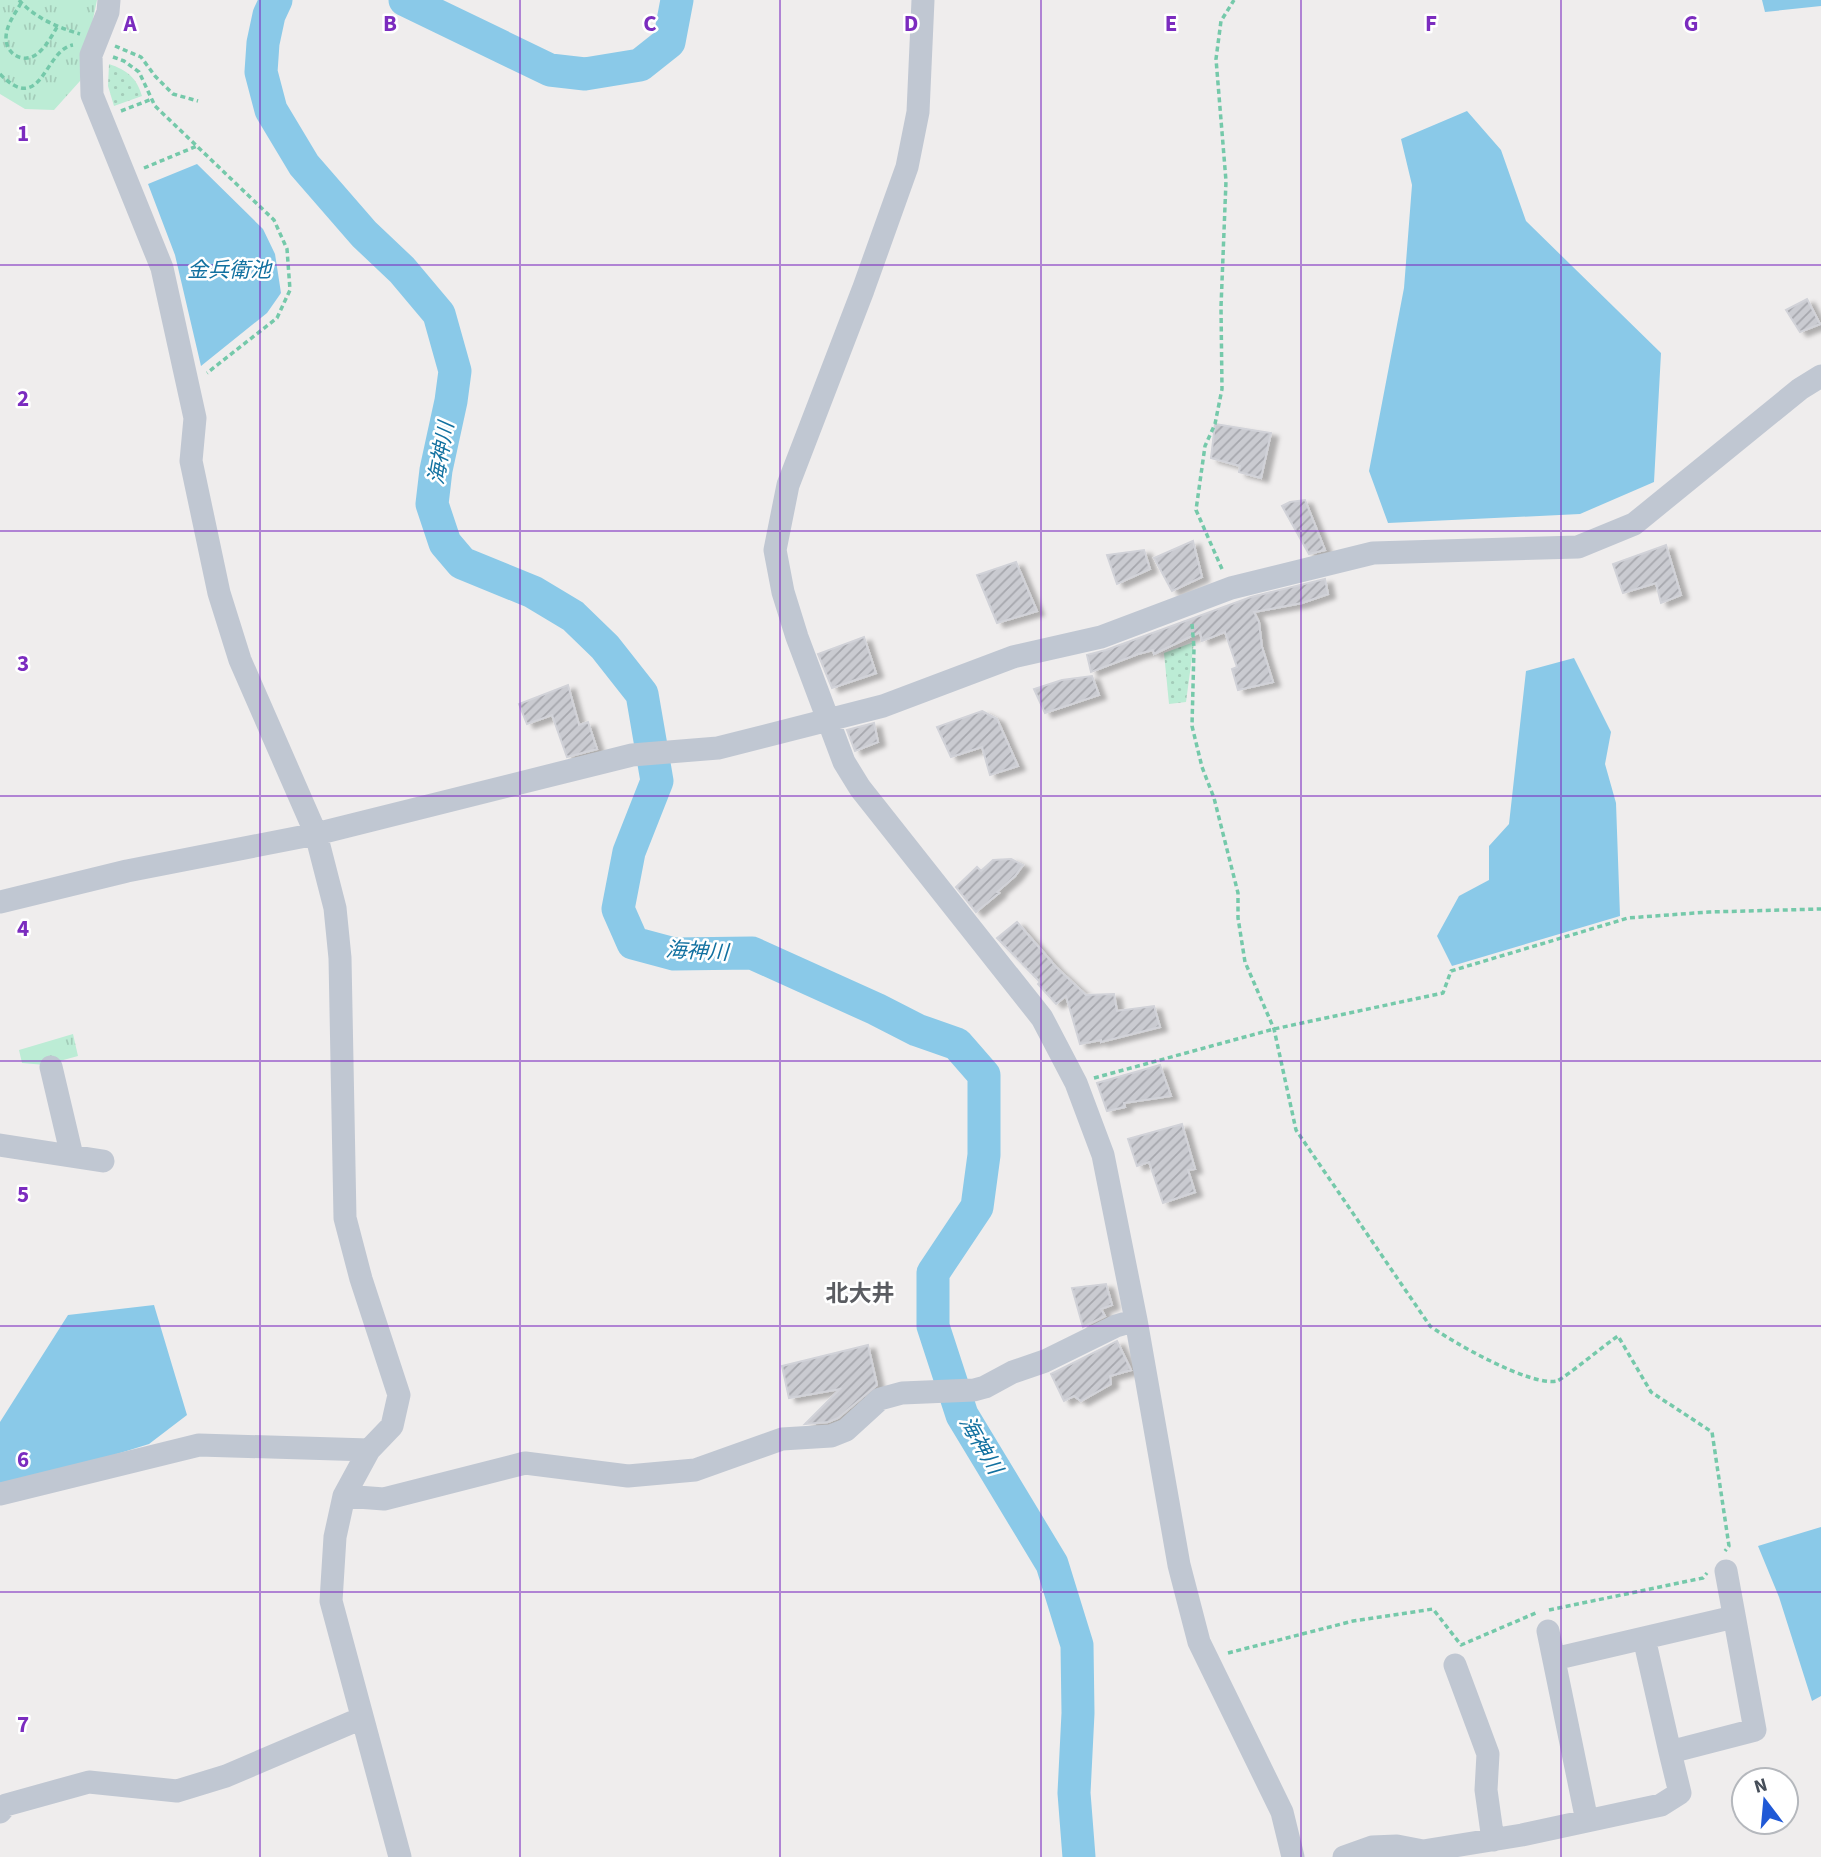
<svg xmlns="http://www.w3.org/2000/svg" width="1821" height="1857" viewBox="0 0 1821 1857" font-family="'Source Sans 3','Noto Sans JP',sans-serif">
	<defs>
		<pattern id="grass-dots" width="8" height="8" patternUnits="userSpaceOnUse" patternTransform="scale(1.75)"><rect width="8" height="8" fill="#bcecd5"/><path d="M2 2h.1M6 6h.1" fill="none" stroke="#a3ccb9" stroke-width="1.8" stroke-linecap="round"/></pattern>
		<pattern id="park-tufts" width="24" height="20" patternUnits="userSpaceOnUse" patternTransform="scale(1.75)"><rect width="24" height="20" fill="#bcecd5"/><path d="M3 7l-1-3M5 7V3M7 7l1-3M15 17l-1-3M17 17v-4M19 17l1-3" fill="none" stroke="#a3ccb9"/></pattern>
		<pattern id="building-hatch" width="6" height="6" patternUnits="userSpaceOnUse" patternTransform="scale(1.75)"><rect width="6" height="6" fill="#cacbd1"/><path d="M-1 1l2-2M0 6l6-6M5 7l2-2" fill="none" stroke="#a6a7ad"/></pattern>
		<filter id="shadow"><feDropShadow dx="7" dy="4" stdDeviation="2" flood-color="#0004"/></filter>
	</defs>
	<rect width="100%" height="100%" fill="#efeded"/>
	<!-- grass -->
	<path fill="url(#grass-dots)" d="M 109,64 C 127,70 137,78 142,96 L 114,106 L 108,86 Z
		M 1194,642 L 1186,702 L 1169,704 L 1164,653 Z"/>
	<!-- park -->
	<path fill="url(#park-tufts)" d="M 0,0 L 97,0 L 80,81 L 54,110 L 25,109 L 0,94 Z
		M 73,1034 L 78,1056 L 45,1065 L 22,1063 L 19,1050 Z"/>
	<!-- water -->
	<path fill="#8ac9e8" d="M 1762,0 L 1821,0 L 1821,6 L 1765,12 Z
		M 1467,111 L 1501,150 L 1526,221 L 1661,353 L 1654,482 L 1580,514 L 1388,523 L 1369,471 L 1404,288 L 1412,185 L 1401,139 Z
		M 197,164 L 263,229 L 275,254 L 281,293 L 267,313 L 201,366 L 175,255 L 148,184 Z
		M 1574,658 L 1611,732 L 1605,764 L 1616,803 L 1620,916 L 1452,966 L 1437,936 L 1459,896 L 1489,880 L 1489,846 L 1509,824 L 1526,671 Z
		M 154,1305 L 187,1415 L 149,1444 L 101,1459 L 0,1483 L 0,1422 L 68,1315 Z
		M 1821,1527 L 1821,1696 L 1812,1701 L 1779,1597 L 1758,1546 Z"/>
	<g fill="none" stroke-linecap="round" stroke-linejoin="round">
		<!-- river -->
		<path stroke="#8ac9e8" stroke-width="33" d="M 276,0 L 269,15 L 263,43 L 261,72 L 271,110 L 304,165 L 364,234 L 402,270 L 439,314 L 455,371 L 451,401 L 436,470 L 432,504 L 445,543 L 462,563 L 533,592 L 573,616 L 605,647 L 642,694 L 657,781 L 629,852 L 618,909 L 633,943 L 674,954 L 752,953 L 876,1009 L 917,1030 L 957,1044 L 984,1075 L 984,1155 L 977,1207 L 933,1273 L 933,1326 L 962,1415 L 1052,1564 L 1077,1645 L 1078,1713 L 1074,1793 L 1079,1857
			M 405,0 L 550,70 L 585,74 L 640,65 L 669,42 L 677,0"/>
	</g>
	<!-- building -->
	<path fill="url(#building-hatch)" stroke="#d1d2d8" stroke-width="2" filter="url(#shadow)" d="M 1807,299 L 1820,324 L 1800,332 L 1786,310 Z
		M 1215,424 L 1271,433 L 1261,478 L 1239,472 L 1240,466 L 1211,458 Z
		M 1305,500 L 1325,550 L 1309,554 L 1282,506 L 1290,502 Z
		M 1193,541 L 1202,577 L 1172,591 L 1154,558 Z
		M 1666,545 L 1681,595 L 1661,603 L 1656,583 L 1623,593 L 1613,564 Z
		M 1144,550 L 1150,569 L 1117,584 L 1107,555 Z
		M 1016,562 L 1037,611 L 997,623 L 977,575 Z
		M 1325,579 L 1328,594 L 1302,603 L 1254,612 L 1259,622 L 1262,647 L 1273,682 L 1238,690 L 1232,669 L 1237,667 L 1225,632 L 1202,641 L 1200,632 L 1154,654 L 1153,650 L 1138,654 L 1091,672 L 1087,655 L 1106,650 L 1251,597 Z
		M 864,637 L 876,673 L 832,688 L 818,654 Z
		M 1092,676 L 1099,695 L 1045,713 L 1034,689 L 1062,680 Z
		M 568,685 L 579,725 L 588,722 L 597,749 L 567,757 L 552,715 L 527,724 L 519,704 Z
		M 982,711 L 997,719 L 1018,766 L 990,775 L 982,747 L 951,757 L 937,727 Z
		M 874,723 L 878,742 L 855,751 L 847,730 Z
		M 1011,859 L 1023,865 L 1015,876 L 997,892 L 999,893 L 976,912 L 956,887 L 977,867 L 981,871 L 993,860 Z
		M 1017,922 L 1056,967 L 1086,995 L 1114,994 L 1117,1011 L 1154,1006 L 1160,1027 L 1101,1042 L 1101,1040 L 1080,1044 L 1066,996 L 1056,1004 L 1038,984 L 1040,982 L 997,938 Z
		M 1160,1065 L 1171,1096 L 1124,1103 L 1125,1107 L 1107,1111 L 1097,1083 Z
		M 1182,1124 L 1195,1169 L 1188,1170 L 1195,1192 L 1163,1203 L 1149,1162 L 1137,1166 L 1128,1139 Z
		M 1106,1284 L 1112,1305 L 1101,1309 L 1105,1316 L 1083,1327 L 1072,1288 Z
		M 1117,1341 L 1131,1370 L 1110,1376 L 1111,1384 L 1081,1401 L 1074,1396 L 1064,1401 L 1051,1374 Z
		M 868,1345 L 877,1385 L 838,1418 L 828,1422 L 805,1424 L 840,1389 L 789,1398 L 782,1366 Z"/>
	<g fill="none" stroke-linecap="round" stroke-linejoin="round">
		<!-- path -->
		<path stroke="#75c9aa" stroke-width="3.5" stroke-dasharray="5 3.5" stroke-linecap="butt" d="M 19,0 C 35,18 57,27 80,34
			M 21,3 C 15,14 6,25 6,38 C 6,55 24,64 37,54 C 45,48 52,36 57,27
			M 115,46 L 141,57 L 155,76 L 173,94 L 198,101
			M 113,57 L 124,61 L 139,72 L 155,106 L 274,220 L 287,249 L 290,290 L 277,318 L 207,373
			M 0,74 C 42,117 44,50 73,45
			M 121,111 L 152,99
			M 144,168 L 197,146
			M 1222,569 L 1196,510 L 1205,446 L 1215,424 L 1222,389 L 1221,307 L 1226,181 L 1216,59 L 1221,21 L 1234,0
			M 1192,624 L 1194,648 L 1192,726 L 1202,767 L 1214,798 L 1238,893 L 1238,918 L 1245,962 L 1274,1029 L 1296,1130 L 1430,1326 C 1452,1342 1531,1387 1557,1381 C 1565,1378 1607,1343 1618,1336 L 1651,1392 L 1712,1432 L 1729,1546 L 1725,1551
			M 1094,1078 L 1274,1029 L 1443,993 L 1451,971 L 1628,918 L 1709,912 L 1821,909
			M 1549,1610 L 1703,1578 L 1707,1573
			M 1228,1653 L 1353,1621 L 1433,1609 L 1461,1645 L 1538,1612"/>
		<!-- minor -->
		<path stroke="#c0c7d2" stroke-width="23" d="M 109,0 L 108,12 L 91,55 L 92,95 L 162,268 L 195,418 L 191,461 L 219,593 L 240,660 L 316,834 L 335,908 L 340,958 L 345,1218 L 361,1279 L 399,1395 L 392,1426 L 369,1450 L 344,1496 L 335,1537 L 331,1601 L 400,1857
			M 923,0 L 918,112 L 907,167 L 863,290 L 788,485 L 775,550 L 783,592 L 797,637 L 844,762 L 860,788 L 1042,1018 L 1076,1083 L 1103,1155 L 1136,1320 L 1179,1565 L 1199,1642 L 1282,1812 L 1293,1857
			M 0,902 L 127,871 L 316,834 L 632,755 L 718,748 L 883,706 L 1013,657 L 1101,637 L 1231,588 L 1373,553 L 1578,547 L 1634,524 L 1800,389 L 1821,376
			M 51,1067 L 72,1156
			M 0,1145 L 103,1161
			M 0,1494 L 199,1445 L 369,1450
			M 344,1496 L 384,1499 L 525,1463 L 628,1476 L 695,1470 L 782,1439 L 831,1436 L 846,1430 L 880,1399 L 902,1393 L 974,1390 L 985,1387 L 1013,1372 L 1045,1361 L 1116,1326 L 1136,1320
			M 1548,1631 L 1587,1821
			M 1644,1638 L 1670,1752
			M 1554,1659 L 1734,1617
			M 1455,1665 L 1488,1754 L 1486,1790 L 1493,1840
			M 0,1812 L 6,1805 L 89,1782 L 177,1791 L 226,1776 L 362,1718
			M 1344,1857 L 1372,1847 L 1397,1846 L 1423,1851 L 1522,1835 L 1661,1805 L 1680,1793 L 1670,1752 L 1755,1730 L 1726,1571"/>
	</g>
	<!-- grid -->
	<path fill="none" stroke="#7b2cbf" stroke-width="2" stroke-opacity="0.55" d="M 260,0 L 260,1857M 520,0 L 520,1857M 780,0 L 780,1857M 1041,0 L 1041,1857M 1301,0 L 1301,1857M 1561,0 L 1561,1857M 0,265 L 1821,265M 0,531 L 1821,531M 0,796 L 1821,796M 0,1061 L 1821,1061M 0,1326 L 1821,1326M 0,1592 L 1821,1592"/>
	<g text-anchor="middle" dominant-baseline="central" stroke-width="5" stroke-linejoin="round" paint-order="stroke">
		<!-- water labels -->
		<g font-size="21" font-style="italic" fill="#1271a0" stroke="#fff">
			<text x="229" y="270">金兵衛池</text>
			<text transform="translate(441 453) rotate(-80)">海神川</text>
			<text transform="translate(697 951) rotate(3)">海神川</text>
			<text transform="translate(981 1445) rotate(60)">海神川</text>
		</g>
		<!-- quarter labels -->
		<g font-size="23" font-weight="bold" fill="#5a5c61" stroke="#fff">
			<text x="860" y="1293">北大井</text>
		</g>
	</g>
	<g font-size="23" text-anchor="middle" font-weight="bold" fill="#7b2cbf" stroke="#fff" stroke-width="5" stroke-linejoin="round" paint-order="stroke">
		<text x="130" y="31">A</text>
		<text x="390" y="31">B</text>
		<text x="650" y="31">C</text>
		<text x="911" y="31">D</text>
		<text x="1171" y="31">E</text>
		<text x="1431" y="31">F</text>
		<text x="1691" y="31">G</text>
		<text x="23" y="141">1</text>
		<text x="23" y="406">2</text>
		<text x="23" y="671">3</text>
		<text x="23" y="936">4</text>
		<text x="23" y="1202">5</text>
		<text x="23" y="1467">6</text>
		<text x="23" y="1732">7</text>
	</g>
	<!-- north arrow -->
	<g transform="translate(1765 1801) rotate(344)"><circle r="33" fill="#ffffff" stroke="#b5b8bd" stroke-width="2"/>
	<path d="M0-5L12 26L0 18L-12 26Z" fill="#2059d6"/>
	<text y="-10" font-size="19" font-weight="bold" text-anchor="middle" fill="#464e59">N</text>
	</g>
</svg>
